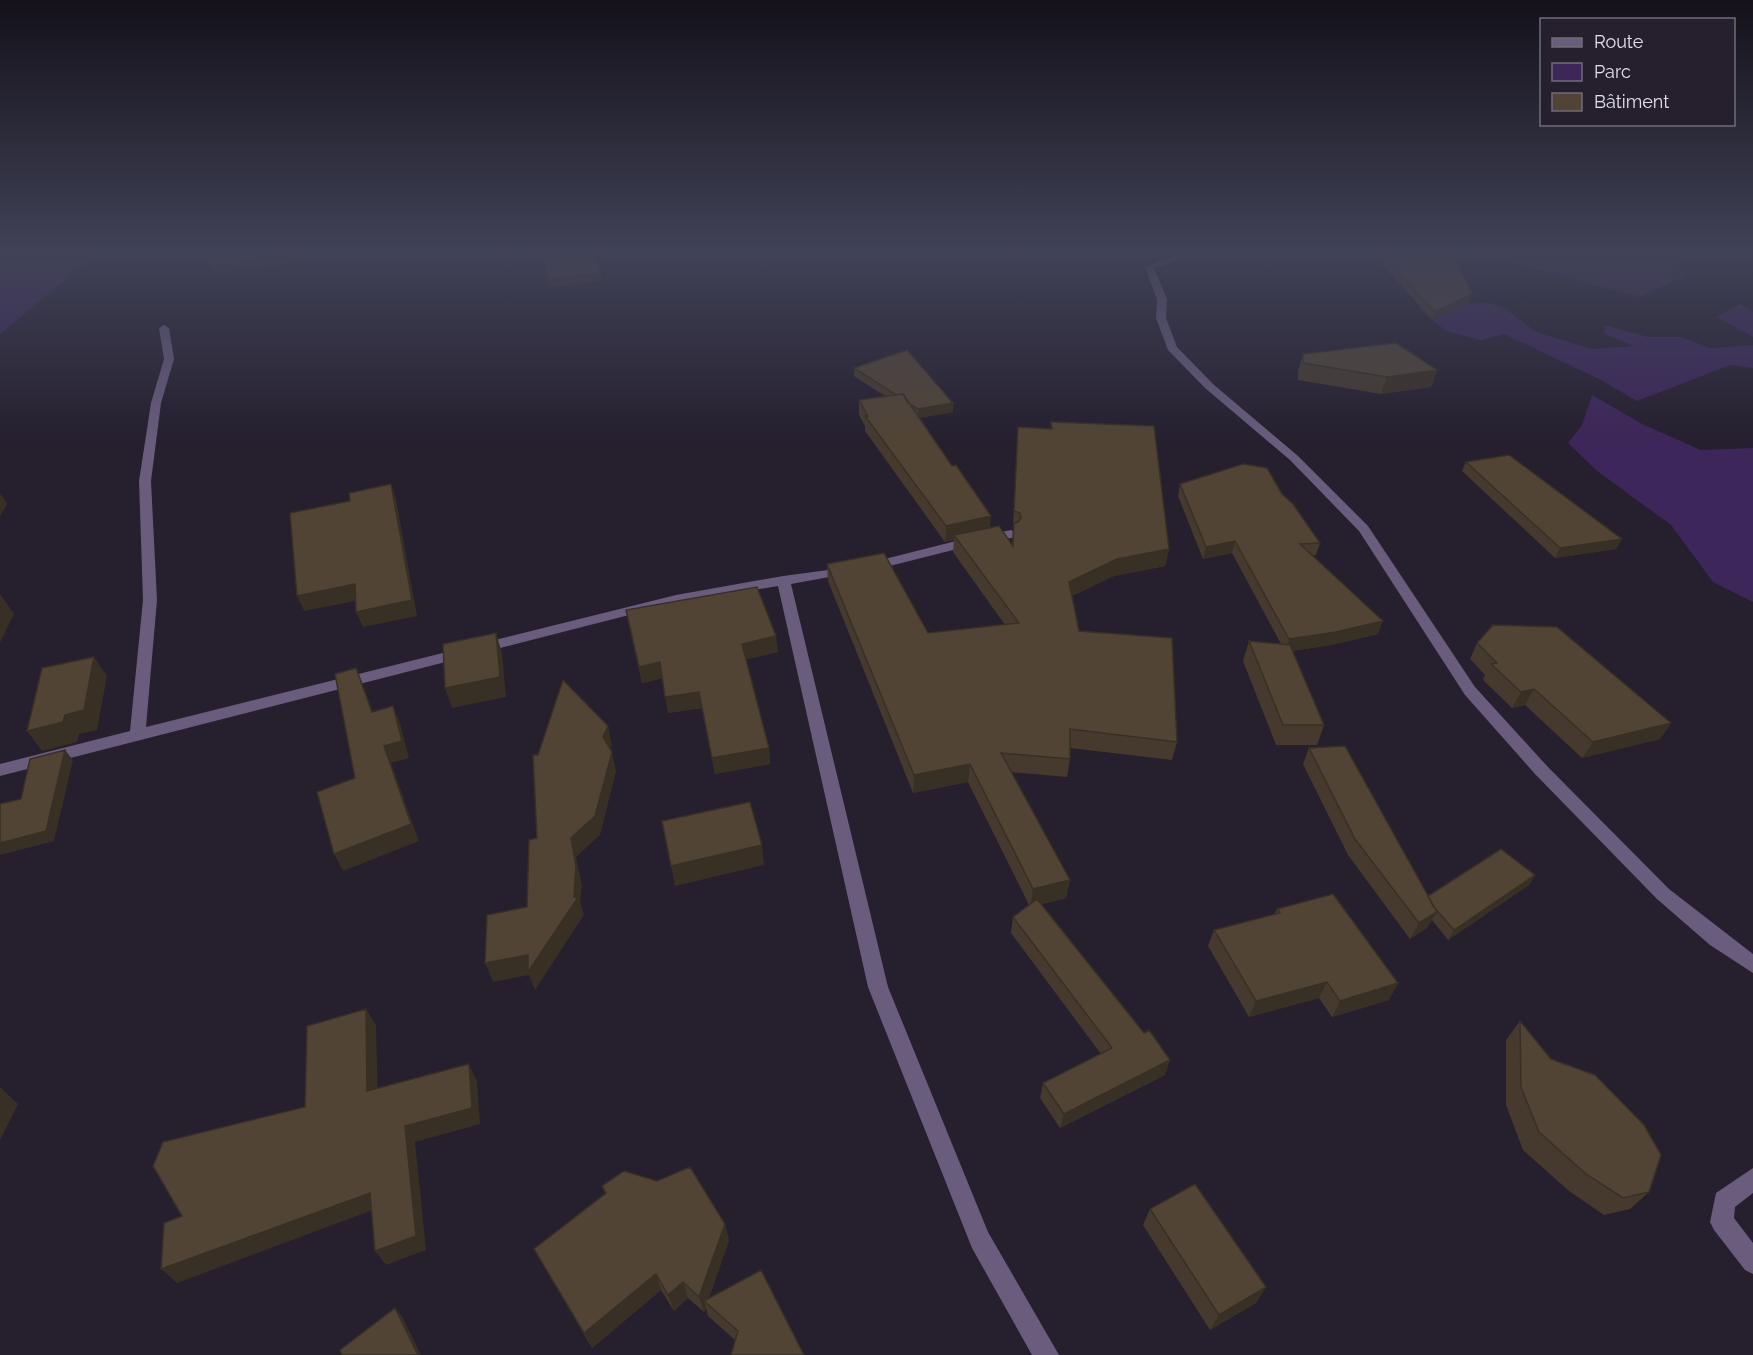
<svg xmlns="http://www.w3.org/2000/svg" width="1753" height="1355" viewBox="0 0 1753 1355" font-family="Raleway,sans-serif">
	<rect width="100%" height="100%" fill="#251f2e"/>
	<!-- green -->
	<path fill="#3d265a" d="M 0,253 L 98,253 L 0,334 Z
		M 1478,253 L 1663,253 L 1688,275 L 1639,297 Z
		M 1488,303 L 1504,308 L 1536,332 L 1592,349 L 1633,346 L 1605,334 L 1604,325 L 1648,337 L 1681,337 L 1710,348 L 1753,345 L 1753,368 L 1730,365 L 1637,401 L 1599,379 L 1504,334 L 1481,340 L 1446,331 L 1418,307 L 1436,304 Z
		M 1740,304 L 1753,312 L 1753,337 L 1717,317 Z
		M 1592,395 L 1642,424 L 1701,450 L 1753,448 L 1753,602 L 1713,582 L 1671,525 L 1597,471 L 1568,443 L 1582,425 Z"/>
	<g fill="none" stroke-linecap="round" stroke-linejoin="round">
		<!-- street -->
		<path fill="#695c7d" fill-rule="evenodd" d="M 1173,256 L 1176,257 L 1176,261 L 1154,268 L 1167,299 L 1166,318 L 1177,347 L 1213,384 L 1298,456 L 1368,526 L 1475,687 L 1547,766 L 1669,889 L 1753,954 L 1753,973 L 1710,945 L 1657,899 L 1535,774 L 1465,695 L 1359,531 L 1290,460 L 1205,388 L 1168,350 L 1156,318 L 1157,299 L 1145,267 Z
			M 164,325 L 169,328 L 174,359 L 161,403 L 151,481 L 157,600 L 146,727 L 676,595 L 783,576 L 851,567 L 853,570 L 851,573 L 791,584 L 888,987 L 988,1232 L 1059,1355 L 1032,1355 L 972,1248 L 868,987 L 778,586 L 676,603 L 0,776 L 0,764 L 130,731 L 143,600 L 139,481 L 151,403 L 164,359 L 159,328 Z
			M 1011,530 L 1017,534 L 1016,537 L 961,548 L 870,571 L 863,567 L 865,564 L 960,540 Z
			M 1753,1168 L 1753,1193 L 1735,1207 L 1734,1218 L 1753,1243 L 1753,1274 L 1745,1270 L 1714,1230 L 1710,1222 L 1716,1193 Z"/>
	</g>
	<!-- wall -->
	<path fill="#463a2e" d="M 1372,253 L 1452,253 L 1472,294 L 1469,302 L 1432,320 Z
		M 1303,354 L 1437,370 L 1431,387 L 1381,394 L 1298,380 L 1298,371 Z
		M 854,368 L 953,403 L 953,412 L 919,418 L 990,528 L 1012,545 L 1018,427 L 1051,429 L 1051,422 L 1169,549 L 1165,566 L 1114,576 L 1072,596 L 1079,631 L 1177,742 L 1172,760 L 1070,748 L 1070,759 L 1067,777 L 1011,772 L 1070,880 L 1066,898 L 1042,904 L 1165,1075 L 1060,1128 L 1040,1098 L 1043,1083 L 1101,1054 L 1011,933 L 1013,917 L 1029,905 L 968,782 L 913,793 L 828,581 L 827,564 L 928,633 L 1005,625 L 953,552 L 954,540 L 945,542 L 865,431 L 865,426 L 859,415 L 859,400 L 885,396 L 854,376 Z
		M 1466,462 L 1616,549 L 1555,558 L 1462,471 Z
		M 1180,484 L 1282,494 L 1320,543 L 1316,555 L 1312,555 L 1378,634 L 1331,645 L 1292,651 L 1324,725 L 1317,745 L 1276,745 L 1243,661 L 1249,641 L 1281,644 L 1232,553 L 1203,559 L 1178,496 Z
		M 626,610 L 778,652 L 746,659 L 769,748 L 770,764 L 715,774 L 702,708 L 668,713 L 663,678 L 642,683 Z
		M 1477,643 L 1671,723 L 1660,739 L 1582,758 L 1525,705 L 1512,708 L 1483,680 L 1485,675 L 1470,659 Z
		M 1309,748 L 1428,896 L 1535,875 L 1529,885 L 1448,940 L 1432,920 L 1427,928 L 1410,939 L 1348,855 L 1303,764 Z
		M 1277,909 L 1398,983 L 1389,1000 L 1332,1017 L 1319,998 L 1249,1017 L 1208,946 L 1214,930 L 1274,915 Z
		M 1520,1021 L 1649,1192 L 1630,1209 L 1604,1215 L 1569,1191 L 1523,1150 L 1506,1105 L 1506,1040 Z
		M 602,1186 L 729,1240 L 709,1298 L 761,1270 L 735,1340 L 708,1316 L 706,1308 L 704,1312 L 688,1298 L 674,1311 L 661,1290 L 592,1348 L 534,1249 L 605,1194 Z
		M 1150,1209 L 1266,1287 L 1256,1303 L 1210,1330 L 1143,1225 Z"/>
	<!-- shaded-wall -->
	<path fill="#393025" d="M 293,253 L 295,261 L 213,275 L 210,267 Z
		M 527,253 L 544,253 L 545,254 L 527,256 Z
		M 600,273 L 602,281 L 549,287 L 548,279 Z
		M 1472,294 L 1469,302 L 1432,320 L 1435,312 Z
		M 1437,370 L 1431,387 L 1381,394 L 1387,377 Z
		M 953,403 L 953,412 L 918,418 L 918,409 Z
		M 391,484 L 396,499 L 417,616 L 363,627 L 356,612 Z
		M 1,494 L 7,504 L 0,517 L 0,496 Z
		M 991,516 L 990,532 L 954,535 L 954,540 L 945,542 L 946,526 Z
		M 1622,539 L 1616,549 L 1555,558 L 1560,548 Z
		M 1235,541 L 1232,553 L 1203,559 L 1206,547 Z
		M 1169,549 L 1165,566 L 1114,576 L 1066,599 L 1069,582 L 1117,559 Z
		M 355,584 L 361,600 L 304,611 L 297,596 Z
		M 1,595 L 14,614 L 0,643 L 0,596 Z
		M 1383,621 L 1378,634 L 1331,645 L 1285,652 L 1289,639 Z
		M 496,633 L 502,653 L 506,697 L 452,708 L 445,688 Z
		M 776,636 L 778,652 L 744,660 L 742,644 Z
		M 94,657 L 107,676 L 97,730 L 79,734 L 77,742 L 42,751 L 27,731 L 65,715 Z
		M 660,662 L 663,678 L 642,683 L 639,667 Z
		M 356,668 L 363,685 L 379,729 L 372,712 Z
		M 1534,689 L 1525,705 L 1512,708 L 1521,692 Z
		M 699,692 L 702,708 L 668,713 L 665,697 Z
		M 393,706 L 400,723 L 409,758 L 391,763 L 419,841 L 343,871 L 334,854 L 384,746 Z
		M 1671,723 L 1660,739 L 1582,758 L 1593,742 Z
		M 608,726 L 612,745 L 607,756 L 603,737 Z
		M 769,748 L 770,764 L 715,774 L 712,758 Z
		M 65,750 L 73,760 L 54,841 L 0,855 L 0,843 Z
		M 612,752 L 616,771 L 600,835 L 576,857 L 582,885 L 580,902 L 584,915 L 535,990 L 529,975 L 493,982 L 485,963 L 574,897 L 571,838 Z
		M 970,764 L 968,782 L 913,793 L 914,775 Z
		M 762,845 L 764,865 L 675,886 L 671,866 Z
		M 1535,875 L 1529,885 L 1448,940 L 1454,930 Z
		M 1070,880 L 1066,898 L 1030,907 L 1033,889 Z
		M 1437,912 L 1427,928 L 1410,939 L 1419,923 Z
		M 1327,982 L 1319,998 L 1249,1017 L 1256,1001 Z
		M 1398,983 L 1389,1000 L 1332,1017 L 1340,1001 Z
		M 366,1009 L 376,1025 L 378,1107 L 367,1091 Z
		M 1170,1060 L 1165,1075 L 1060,1128 L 1064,1114 Z
		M 469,1064 L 477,1081 L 480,1124 L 415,1142 L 426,1250 L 386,1265 L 375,1251 L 405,1126 Z
		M 0,1087 L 18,1104 L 0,1140 Z
		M 370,1193 L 381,1207 L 177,1283 L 161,1269 Z
		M 725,1224 L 729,1240 L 707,1304 L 704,1301 L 706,1308 L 704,1312 L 699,1297 Z
		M 656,1274 L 661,1290 L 592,1348 L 584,1333 Z
		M 683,1282 L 688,1298 L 674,1311 L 668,1295 Z
		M 1266,1287 L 1256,1303 L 1210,1330 L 1219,1315 Z
		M 395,1308 L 402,1316 L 421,1355 L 418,1355 Z"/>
	<!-- building -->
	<path fill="#514435" stroke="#393025" stroke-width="1.5" d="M 207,253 L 292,253 L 210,267 Z
		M 544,253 L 594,253 L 600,273 L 548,279 Z
		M 1381,253 L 1452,253 L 1472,294 L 1435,312 Z
		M 1396,343 L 1437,370 L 1387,377 L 1303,363 L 1303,354 Z
		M 907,350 L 953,403 L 918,409 L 908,403 L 903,394 L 896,395 L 854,368 Z
		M 903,394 L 952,466 L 956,465 L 991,516 L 946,526 L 865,416 L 868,416 L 859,400 Z
		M 1051,422 L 1154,426 L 1169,549 L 1117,559 L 1069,582 L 1079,631 L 1172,638 L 1177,742 L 1070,729 L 1070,759 L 1001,753 L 1070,880 L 1033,889 L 970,764 L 914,775 L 827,564 L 884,553 L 928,633 L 1019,623 L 954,535 L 999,526 L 1013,546 L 1014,523 L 1018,522 L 1021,518 L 1020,513 L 1014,511 L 1018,427 L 1052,429 Z
		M 1509,455 L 1622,539 L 1560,548 L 1466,462 Z
		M 1243,464 L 1267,468 L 1282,494 L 1293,504 L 1320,543 L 1300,544 L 1383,621 L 1336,632 L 1289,639 L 1235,541 L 1206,547 L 1180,484 Z
		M 391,484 L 412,600 L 356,612 L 355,584 L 297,596 L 290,513 L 350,501 L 349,493 Z
		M 757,587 L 776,636 L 742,644 L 769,748 L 712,758 L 699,692 L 665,697 L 660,662 L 639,667 L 626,610 Z
		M 1493,625 L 1557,627 L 1671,723 L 1593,742 L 1534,689 L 1521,692 L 1491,664 L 1497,663 L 1477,643 Z
		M 496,633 L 500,677 L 445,688 L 443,644 Z
		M 1249,641 L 1290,645 L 1324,725 L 1283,725 Z
		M 94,657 L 84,710 L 65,715 L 63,722 L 27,731 L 42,668 Z
		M 356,668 L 372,712 L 393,706 L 402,741 L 384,746 L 411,824 L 334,854 L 317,792 L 355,778 L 335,674 Z
		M 563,680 L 608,726 L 603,737 L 612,752 L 595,816 L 571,838 L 576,866 L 574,897 L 579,896 L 528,972 L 528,955 L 485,963 L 487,915 L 527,907 L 529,840 L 537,838 L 533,755 L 538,755 Z
		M 1345,746 L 1437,912 L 1419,923 L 1355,839 L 1309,748 Z
		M 65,750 L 46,831 L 0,843 L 0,804 L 21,799 L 30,759 Z
		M 750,802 L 762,845 L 671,866 L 662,821 Z
		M 1501,849 L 1535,875 L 1454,930 L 1433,906 L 1428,896 Z
		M 1333,894 L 1398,983 L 1340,1001 L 1327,982 L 1256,1001 L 1214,930 L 1280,913 L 1277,909 Z
		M 1037,899 L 1144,1033 L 1149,1030 L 1170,1060 L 1064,1114 L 1043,1083 L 1112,1048 L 1013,917 Z
		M 366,1009 L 367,1091 L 469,1064 L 472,1108 L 405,1126 L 416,1236 L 375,1251 L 370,1193 L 161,1269 L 164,1223 L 182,1216 L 153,1166 L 163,1142 L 305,1107 L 307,1026 Z
		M 1520,1021 L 1551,1059 L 1595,1075 L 1644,1125 L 1661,1155 L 1649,1192 L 1623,1198 L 1586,1174 L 1539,1132 L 1521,1087 Z
		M 690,1167 L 725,1224 L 699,1297 L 683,1282 L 668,1295 L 656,1274 L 584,1333 L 534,1249 L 606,1193 L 602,1186 L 624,1171 L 657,1181 Z
		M 1195,1184 L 1266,1287 L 1219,1315 L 1150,1209 Z
		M 761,1270 L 804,1355 L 731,1355 L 738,1331 L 704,1301 Z
		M 395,1308 L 418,1355 L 342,1355 L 340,1350 Z"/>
	<!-- sky -->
	<linearGradient id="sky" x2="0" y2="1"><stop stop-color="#141119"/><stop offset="0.57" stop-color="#404257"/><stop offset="1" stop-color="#404257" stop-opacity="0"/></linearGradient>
	<rect width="1753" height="443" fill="url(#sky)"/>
	<!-- legend -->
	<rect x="1540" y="18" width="195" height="108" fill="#251f2e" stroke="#716c79" stroke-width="1.5"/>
	<rect x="1552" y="38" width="30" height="9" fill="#695c7d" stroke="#716c79" stroke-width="1.5"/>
	<text x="1594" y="48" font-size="18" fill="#e3dfea">Route</text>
	<rect x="1552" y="63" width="30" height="18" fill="#3d265a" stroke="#716c79" stroke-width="1.5"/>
	<text x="1594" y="78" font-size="18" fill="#e3dfea">Parc</text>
	<rect x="1552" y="93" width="30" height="18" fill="#514435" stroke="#716c79" stroke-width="1.5"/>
	<text x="1594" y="108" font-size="18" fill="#e3dfea">Bâtiment</text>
</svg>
